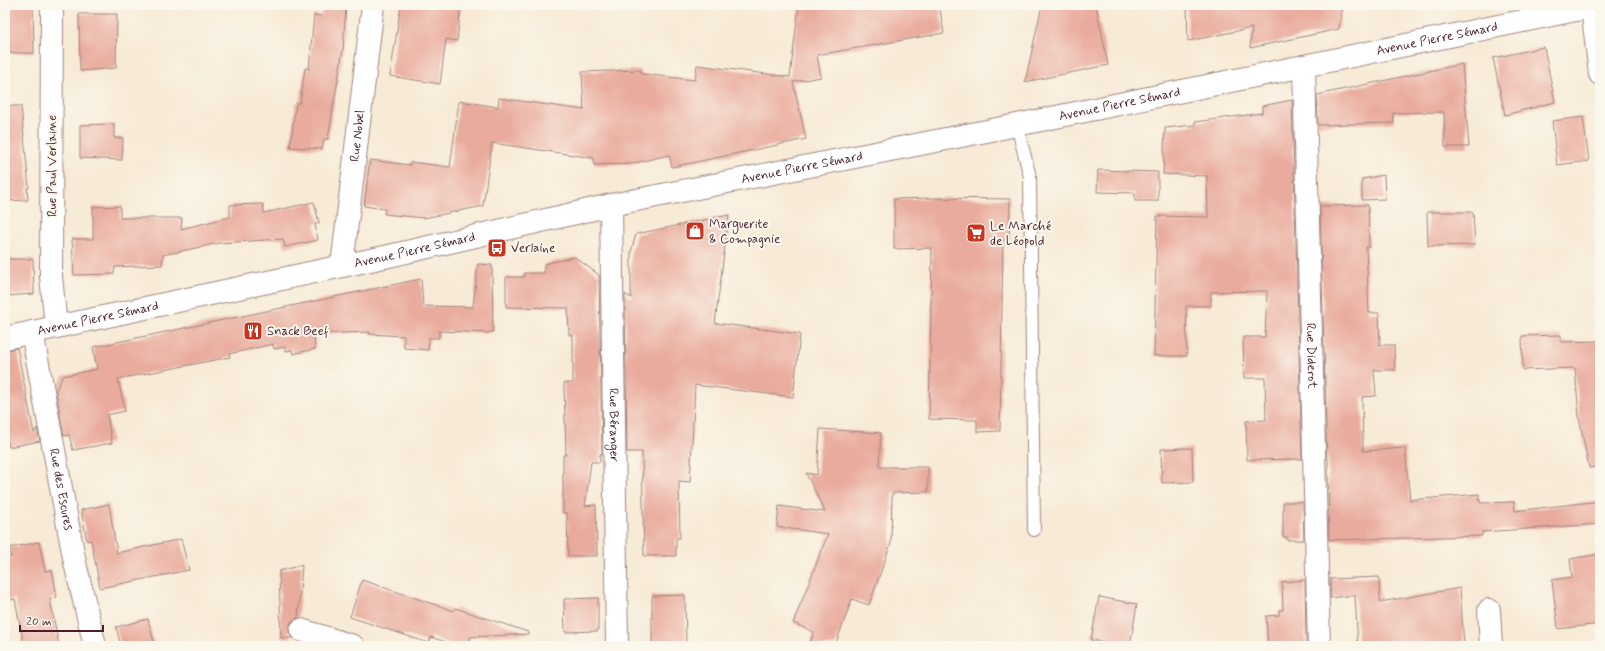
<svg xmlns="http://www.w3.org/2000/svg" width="1605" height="651" viewBox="0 0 1605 651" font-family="Mynerve,sans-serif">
	<rect width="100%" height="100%" fill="#fbf7ec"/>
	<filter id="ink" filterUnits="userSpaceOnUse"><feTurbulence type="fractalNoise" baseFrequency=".025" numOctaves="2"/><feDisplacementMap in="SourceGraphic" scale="8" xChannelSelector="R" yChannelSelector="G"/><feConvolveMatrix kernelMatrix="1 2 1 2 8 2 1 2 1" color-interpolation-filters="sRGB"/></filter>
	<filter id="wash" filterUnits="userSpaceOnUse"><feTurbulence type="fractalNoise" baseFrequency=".012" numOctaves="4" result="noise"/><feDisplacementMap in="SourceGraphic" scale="16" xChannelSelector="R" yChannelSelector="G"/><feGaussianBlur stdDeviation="0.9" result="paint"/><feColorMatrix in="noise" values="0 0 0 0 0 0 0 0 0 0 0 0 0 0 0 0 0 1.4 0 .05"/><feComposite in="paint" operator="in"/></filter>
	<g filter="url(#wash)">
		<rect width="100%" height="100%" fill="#f7ead6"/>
		<g id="blocks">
			<!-- building -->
			<path fill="#e9ab9d" d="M 5,5 L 33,5 L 34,53 L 5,53 Z
				M 323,5 L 346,5 L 343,49 L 328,139 L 324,139 L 322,149 L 290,147 L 296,103 L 300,103 L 305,68 L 309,69 L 314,15 L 322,16 Z
				M 401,5 L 461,5 L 457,41 L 446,39 L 440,84 L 390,76 Z
				M 799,5 L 939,5 L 944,33 L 817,55 L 821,77 L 793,82 L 806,139 L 672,167 L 669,155 L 630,164 L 594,165 L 594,158 L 492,143 L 483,206 L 424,218 L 384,214 L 385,209 L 364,206 L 370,160 L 410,165 L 410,162 L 450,167 L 459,101 L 498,107 L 499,98 L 584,110 L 582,72 L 641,70 L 641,74 L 695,80 L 697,65 L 790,77 Z
				M 1042,5 L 1096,5 L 1108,65 L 1025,82 Z
				M 1187,5 L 1342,5 L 1339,29 L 1250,48 L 1252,28 L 1188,41 Z
				M 79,14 L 117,14 L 116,68 L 80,71 Z
				M 1544,47 L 1555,102 L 1505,115 L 1493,58 Z
				M 1462,64 L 1469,147 L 1445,147 L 1444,112 L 1393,113 L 1394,123 L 1318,125 L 1317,95 Z
				M 1292,100 L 1302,459 L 1247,460 L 1246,421 L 1266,420 L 1265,378 L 1244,378 L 1243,337 L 1265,337 L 1267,291 L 1211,292 L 1211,306 L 1186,306 L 1187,356 L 1154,356 L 1157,216 L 1208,217 L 1207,176 L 1163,174 L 1165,128 L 1195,125 L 1195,122 L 1262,113 L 1262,106 Z
				M 5,106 L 21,106 L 29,188 L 27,188 L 28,200 L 5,201 Z
				M 1583,117 L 1589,161 L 1557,165 L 1552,121 Z
				M 114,124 L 114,138 L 123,138 L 122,160 L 80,158 L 80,125 Z
				M 1098,170 L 1158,172 L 1158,201 L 1135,201 L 1135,193 L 1097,192 Z
				M 1384,175 L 1385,199 L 1362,200 L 1362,179 Z
				M 933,198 L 1010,199 L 1009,240 L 1003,240 L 1000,431 L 977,432 L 977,420 L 929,419 L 932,248 L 894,249 L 894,199 Z
				M 314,202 L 319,223 L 315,224 L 318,240 L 285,247 L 283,239 L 219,243 L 163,255 L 162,265 L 115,267 L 114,274 L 74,275 L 72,239 L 93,239 L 93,207 L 120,206 L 120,218 L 182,218 L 181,229 L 230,217 L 230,205 L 263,204 L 264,213 Z
				M 1368,205 L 1369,247 L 1366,247 L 1369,313 L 1379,313 L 1380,345 L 1394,345 L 1395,370 L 1374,370 L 1376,396 L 1362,397 L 1363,451 L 1405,448 L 1410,500 L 1479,494 L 1480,503 L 1514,502 L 1515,511 L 1600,501 L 1600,524 L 1482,532 L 1482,536 L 1329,540 L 1328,458 L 1327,458 L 1320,206 Z
				M 1427,212 L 1473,212 L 1475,245 L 1428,246 Z
				M 729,215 L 715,323 L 800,334 L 793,397 L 695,385 L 690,482 L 679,481 L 680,538 L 676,538 L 676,556 L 644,556 L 642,452 L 627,452 L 625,294 L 631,298 L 631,252 L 636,234 Z
				M 575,257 L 599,275 L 602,454 L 600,454 L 600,462 L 591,462 L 585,506 L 596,505 L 597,556 L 568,556 L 567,513 L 563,513 L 563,455 L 566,455 L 564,383 L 573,383 L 573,335 L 569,335 L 568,308 L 506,307 L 506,277 L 524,277 L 524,273 L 544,273 L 544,264 Z
				M 5,259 L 33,259 L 34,294 L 5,296 Z
				M 478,264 L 492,265 L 493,332 L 489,332 L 489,333 L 439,331 L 439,338 L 429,338 L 428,350 L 404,348 L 404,336 L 369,334 L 370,332 L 314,334 L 315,349 L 293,354 L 292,350 L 286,351 L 285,347 L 274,349 L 273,344 L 229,354 L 230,357 L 118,379 L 125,411 L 107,415 L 112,443 L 73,450 L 69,435 L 64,436 L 56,390 L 63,376 L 97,369 L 93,347 L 421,279 L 423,306 L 473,307 Z
				M 1561,335 L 1561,342 L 1600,341 L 1600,467 L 1589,468 L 1579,417 L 1575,368 L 1523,370 L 1522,336 Z
				M 17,348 L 34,433 L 37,428 L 40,441 L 9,447 L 5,430 L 5,350 Z
				M 820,429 L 881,433 L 879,467 L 928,467 L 928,492 L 892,493 L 891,543 L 869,605 L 852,599 L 835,646 L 809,646 L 814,632 L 793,623 L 828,534 L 777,527 L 779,506 L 825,512 L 806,473 L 817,475 Z
				M 1192,448 L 1193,482 L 1162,483 L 1161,449 Z
				M 1283,502 L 1303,502 L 1304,540 L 1287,540 L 1287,537 L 1283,537 Z
				M 109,504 L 117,553 L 181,539 L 189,570 L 100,588 L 91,540 L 87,541 L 81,510 Z
				M 39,542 L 45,571 L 52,570 L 57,597 L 50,599 L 59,646 L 24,646 L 15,599 L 5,601 L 5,558 L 11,557 L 9,548 Z
				M 1600,554 L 1600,624 L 1558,629 L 1552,580 L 1572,577 L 1570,559 Z
				M 302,565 L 298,618 L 292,621 L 289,627 L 289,633 L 292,638 L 281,638 L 279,571 Z
				M 1379,577 L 1380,602 L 1460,588 L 1464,646 L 1358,646 L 1355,595 L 1330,598 L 1330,579 Z
				M 362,580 L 454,611 L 455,608 L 528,632 L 528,634 L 470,637 L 469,646 L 457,646 L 431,637 L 429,643 L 350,617 Z
				M 1305,580 L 1306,646 L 1268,646 L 1266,616 L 1279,615 L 1279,610 L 1283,610 L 1282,582 Z
				M 685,595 L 686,646 L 652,646 L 652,596 Z
				M 1099,597 L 1137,604 L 1130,646 L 1091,640 Z
				M 598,598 L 598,631 L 565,632 L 564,599 Z
				M 148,619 L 155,646 L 121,646 L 116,627 Z"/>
		</g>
	</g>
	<g filter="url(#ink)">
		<use href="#blocks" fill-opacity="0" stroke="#a08480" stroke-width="1"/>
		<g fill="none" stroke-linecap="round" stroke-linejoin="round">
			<!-- service casing -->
			<g stroke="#a08480" stroke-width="14">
				<path id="service" d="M 1017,125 L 1030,177 L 1034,530"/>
			</g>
			<!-- minor casing -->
			<g stroke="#a08480" stroke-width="24">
				<g id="minor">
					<path d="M 52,5 L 51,276 L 56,327"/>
					<path d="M 1592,7 L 1600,74"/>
					<path id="s1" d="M 1304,66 L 1319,646"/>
					<path id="s2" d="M 611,205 L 617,646"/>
					<path id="s3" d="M 342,266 L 373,5"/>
					<path id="s4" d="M 32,332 L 75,563 L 95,646"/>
					<path d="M 1489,610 L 1491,646"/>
					<path d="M 301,630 L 353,646"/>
				</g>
			</g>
			<!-- primary casing -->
			<g stroke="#a08480" stroke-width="24">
				<g id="primary">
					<path id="s5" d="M 5,338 L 389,256 L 611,205 L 1017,125 L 1600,5"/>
				</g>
			</g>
			<!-- service -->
			<use href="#service" stroke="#fff" stroke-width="12"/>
			<!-- minor -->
			<use href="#minor" stroke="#fff" stroke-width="22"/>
			<!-- primary -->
			<use href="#primary" stroke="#fff" stroke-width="22"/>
		</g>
	</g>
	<!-- icons -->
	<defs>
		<g id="shop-square" transform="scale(1)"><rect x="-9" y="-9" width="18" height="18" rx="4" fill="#c8321e" stroke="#fbf7ec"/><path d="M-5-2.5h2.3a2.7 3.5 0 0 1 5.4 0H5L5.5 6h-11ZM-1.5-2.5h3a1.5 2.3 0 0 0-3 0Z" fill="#fff"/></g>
		<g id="supermarket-square" transform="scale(1)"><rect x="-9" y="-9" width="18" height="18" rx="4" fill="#c8321e" stroke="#fbf7ec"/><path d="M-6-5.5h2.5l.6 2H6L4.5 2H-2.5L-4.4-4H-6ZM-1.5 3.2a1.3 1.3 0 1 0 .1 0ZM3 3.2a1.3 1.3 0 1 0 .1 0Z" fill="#fff"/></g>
		<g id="bus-square" transform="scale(1)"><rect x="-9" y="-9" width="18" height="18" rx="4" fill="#c8321e" stroke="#fbf7ec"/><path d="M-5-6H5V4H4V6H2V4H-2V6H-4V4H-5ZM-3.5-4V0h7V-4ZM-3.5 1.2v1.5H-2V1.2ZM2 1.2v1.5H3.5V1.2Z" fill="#fff"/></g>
		<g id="restaurant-square" transform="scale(1)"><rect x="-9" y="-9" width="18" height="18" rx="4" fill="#c8321e" stroke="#fbf7ec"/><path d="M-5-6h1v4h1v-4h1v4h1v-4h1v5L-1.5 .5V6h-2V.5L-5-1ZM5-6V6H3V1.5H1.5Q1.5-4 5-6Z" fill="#fff"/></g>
	</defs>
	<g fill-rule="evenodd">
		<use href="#shop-square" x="695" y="231"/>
		<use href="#supermarket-square" x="976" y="233"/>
		<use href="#bus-square" x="497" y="248"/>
		<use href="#restaurant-square" x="253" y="331"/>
	</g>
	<g text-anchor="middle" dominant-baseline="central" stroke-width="4" stroke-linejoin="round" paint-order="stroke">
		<!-- street labels -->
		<g font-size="13" fill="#4a1f2b" stroke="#fbf7ec">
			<text stroke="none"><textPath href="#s5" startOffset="1463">Avenue Pierre Sémard</textPath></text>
			<text stroke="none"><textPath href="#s5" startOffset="1139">Avenue Pierre Sémard</textPath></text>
			<text stroke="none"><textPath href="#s3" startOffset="131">Rue Nobel</textPath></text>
			<text transform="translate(52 166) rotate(-90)">Rue Paul Verlaine</text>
			<text stroke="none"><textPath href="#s5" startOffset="815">Avenue Pierre Sémard</textPath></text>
			<text stroke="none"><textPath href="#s5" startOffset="419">Avenue Pierre Sémard</textPath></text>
			<text stroke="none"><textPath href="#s5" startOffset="95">Avenue Pierre Sémard</textPath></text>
			<text stroke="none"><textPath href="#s1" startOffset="290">Rue Diderot</textPath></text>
			<text stroke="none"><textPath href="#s2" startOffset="220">Rue Béranger</textPath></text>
			<text stroke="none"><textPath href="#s4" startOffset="160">Rue des Escures</textPath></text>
		</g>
		<!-- poi labels -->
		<g font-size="13" fill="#4a1f2b" stroke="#fbf7ec" text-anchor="start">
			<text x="709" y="224">Marguerite<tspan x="709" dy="15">&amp; Compagnie</tspan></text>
			<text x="990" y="226">Le Marché<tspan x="990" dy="15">de Léopold</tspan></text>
			<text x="511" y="248">Verlaine</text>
			<text x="267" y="331">Snack Beef</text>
		</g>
	</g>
	<!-- margin -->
	<rect width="1605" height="651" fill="none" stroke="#fbf7ec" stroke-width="20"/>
	<!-- scale -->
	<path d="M20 625v6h83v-6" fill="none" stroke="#4a1f2b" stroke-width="2"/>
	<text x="26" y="625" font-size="12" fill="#4a1f2b" stroke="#fbf7ec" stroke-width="3" paint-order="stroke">20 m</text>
</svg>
